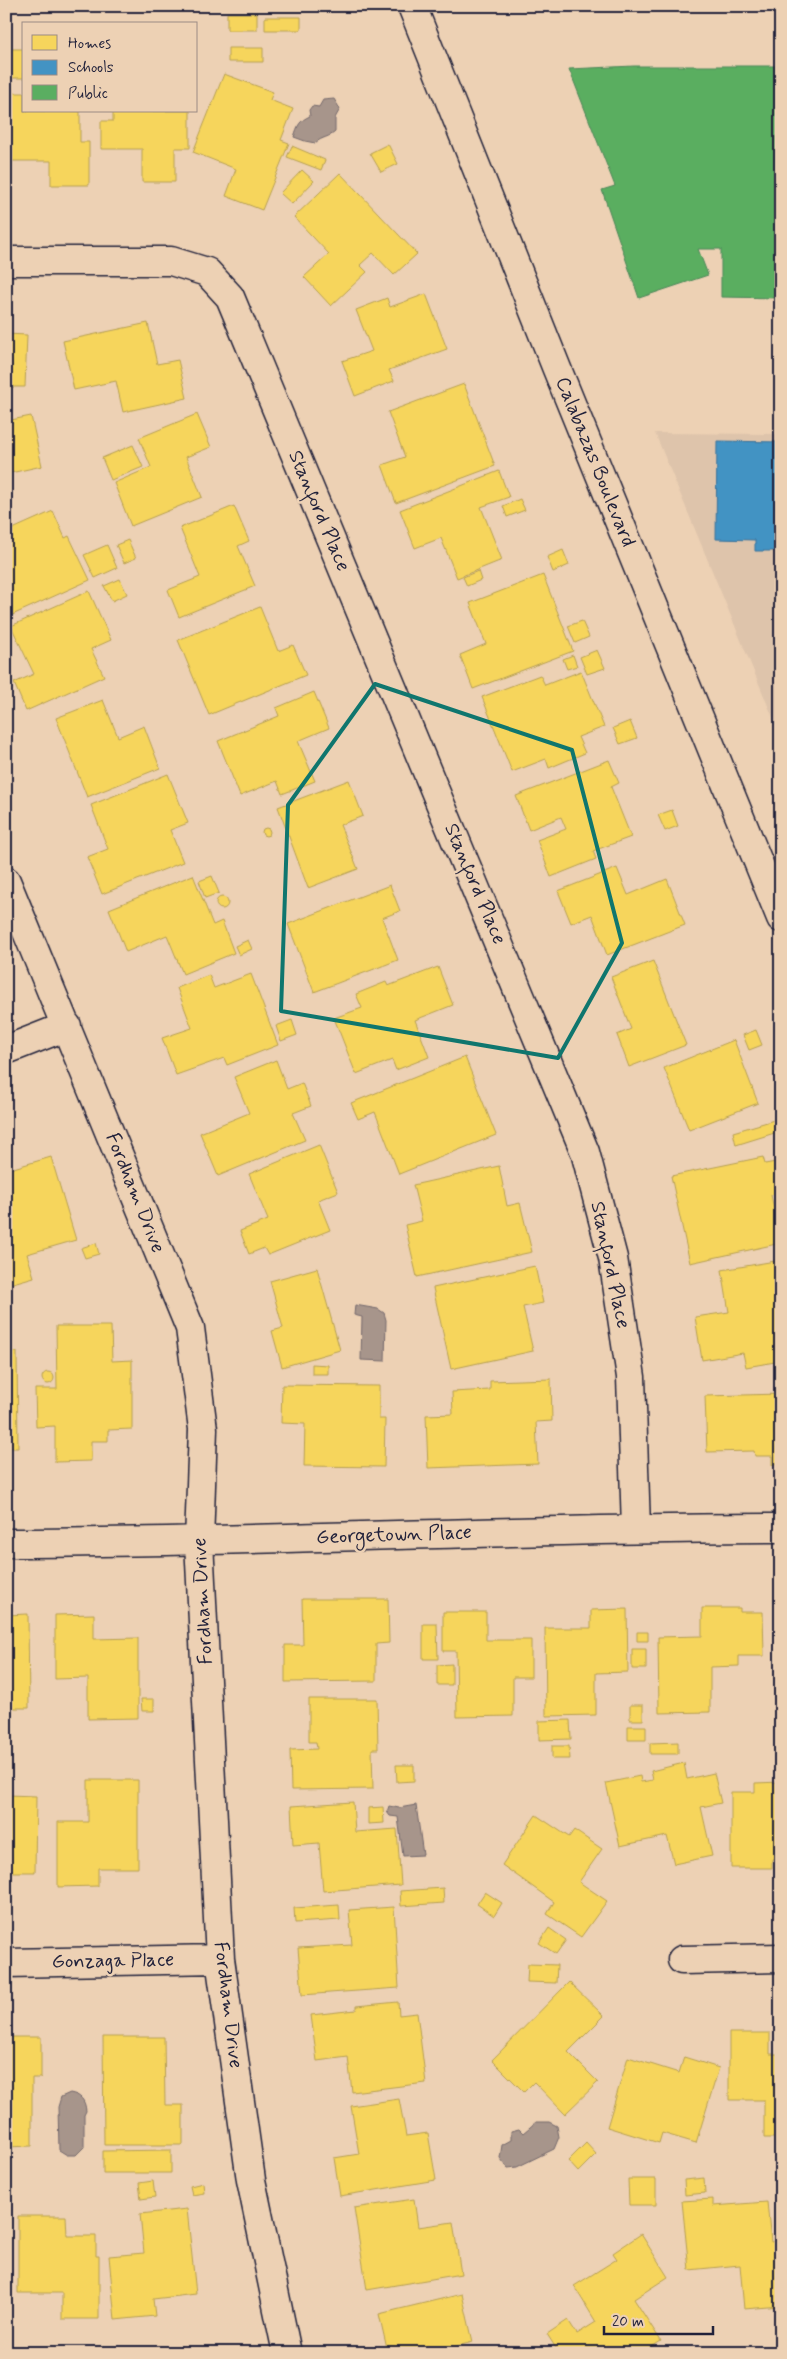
<svg xmlns="http://www.w3.org/2000/svg" width="787" height="2359" viewBox="0 0 787 2359" font-family="Mynerve,sans-serif">
	<rect width="100%" height="100%" fill="#edd1b4"/>
	<filter id="ink" filterUnits="userSpaceOnUse"><feTurbulence type="fractalNoise" baseFrequency=".02" numOctaves="2"/><feDisplacementMap in="SourceGraphic" scale="10" xChannelSelector="R" yChannelSelector="G"/><feConvolveMatrix kernelMatrix="1 2 1 2 8 2 1 2 1" color-interpolation-filters="sRGB"/></filter>
	<g filter="url(#ink)">
		<!-- built -->
		<path fill="#dec4ab" d="M 655,433 L 781,434 L 781,737 Z"/>
		<!-- water -->
		<path fill="#a7958b" stroke="#72676b" d="M 334,99 L 340,109 L 335,118 L 335,132 C 330,137 322,137 315,143 L 305,141 L 294,137 C 298,125 299,121 310,116 L 309,110 L 312,106 L 319,107 L 323,100 Z
			M 355,1305 L 378,1309 L 384,1313 L 386,1320 L 385,1361 L 361,1360 L 362,1317 L 354,1315 Z
			M 416,1805 L 423,1855 L 403,1856 L 398,1817 L 390,1816 L 387,1812 L 389,1806 L 399,1808 Z
			M 70,2093 C 81,2095 85,2100 86,2111 L 84,2115 L 84,2147 L 76,2155 L 67,2155 L 59,2150 L 58,2107 L 61,2097 Z
			M 536,2122 L 549,2122 L 557,2126 L 559,2137 L 554,2149 L 517,2167 L 508,2168 L 500,2158 L 502,2145 L 511,2140 L 511,2131 L 519,2129 L 523,2133 Z"/>
		<!-- homes -->
		<path fill="#f6d55c" stroke="#b69f52" d="M 227,13 L 257,13 L 257,30 L 227,30 Z
			M 265,17 L 301,17 L 301,30 L 265,30 Z
			M 228,48 L 263,48 L 263,62 L 228,62 Z
			M 6,49 L 24,49 L 24,78 L 6,78 Z
			M 224,74 L 273,92 L 270,100 L 293,109 L 281,140 L 289,143 L 262,210 L 226,196 L 236,169 L 193,152 Z
			M 6,93 L 24,93 L 24,111 L 80,111 L 80,142 L 89,142 L 89,185 L 51,185 L 51,161 L 6,161 Z
			M 113,111 L 190,111 L 190,148 L 175,148 L 175,182 L 142,182 L 142,149 L 101,149 L 101,121 L 113,121 Z
			M 388,144 L 398,164 L 381,172 L 370,153 Z
			M 292,146 L 325,160 L 321,170 L 287,157 Z
			M 302,170 L 314,181 L 292,204 L 280,193 Z
			M 340,173 L 417,254 L 394,275 L 373,253 L 360,265 L 367,272 L 331,306 L 304,277 L 329,254 L 294,217 Z
			M 426,294 L 447,349 L 389,370 L 394,381 L 355,396 L 342,361 L 372,351 L 356,310 L 387,298 L 390,307 Z
			M 148,323 L 157,364 L 178,360 L 187,398 L 123,412 L 116,381 L 74,390 L 63,341 Z
			M 6,334 L 27,335 L 25,387 L 6,387 Z
			M 464,384 L 495,466 L 396,503 L 382,465 L 405,457 L 388,412 Z
			M 197,414 L 211,447 L 186,457 L 202,497 L 131,526 L 114,483 L 151,467 L 139,438 Z
			M 31,416 L 42,466 L 6,474 L 6,421 Z
			M 133,445 L 143,467 L 111,480 L 102,458 Z
			M 499,471 L 509,497 L 481,507 L 502,560 L 457,578 L 441,538 L 415,548 L 400,510 Z
			M 520,499 L 525,510 L 507,517 L 503,506 Z
			M 234,506 L 249,541 L 238,546 L 255,586 L 179,617 L 168,590 L 200,577 L 180,528 Z
			M 53,511 L 65,538 L 69,536 L 90,580 L 10,616 L 6,609 L 6,532 Z
			M 128,540 L 136,558 L 124,563 L 116,545 Z
			M 107,545 L 117,568 L 95,578 L 84,555 Z
			M 563,550 L 569,565 L 553,572 L 547,557 Z
			M 478,571 L 481,580 L 467,586 L 463,577 Z
			M 543,575 L 573,651 L 473,689 L 460,655 L 486,644 L 470,603 Z
			M 120,579 L 127,594 L 112,601 L 104,586 Z
			M 89,591 L 111,640 L 91,649 L 104,676 L 26,711 L 14,683 L 34,674 L 11,626 Z
			M 260,607 L 278,651 L 293,645 L 306,675 L 209,715 L 178,640 Z
			M 582,621 L 589,637 L 575,643 L 568,626 Z
			M 597,650 L 605,668 L 587,674 L 580,657 Z
			M 573,655 L 577,666 L 567,669 L 563,659 Z
			M 581,671 L 604,727 L 578,737 L 585,753 L 549,768 L 546,759 L 512,772 L 482,697 L 540,675 L 545,685 Z
			M 314,692 L 329,728 L 298,741 L 315,781 L 282,794 L 277,781 L 240,796 L 218,741 L 279,716 L 276,708 Z
			M 103,700 L 118,737 L 144,726 L 160,768 L 87,797 L 56,718 Z
			M 630,721 L 637,738 L 620,744 L 613,728 Z
			M 609,760 L 619,783 L 611,787 L 631,837 L 593,851 L 596,859 L 551,877 L 537,840 L 566,829 L 561,817 L 529,830 L 516,796 Z
			M 168,774 L 188,823 L 170,830 L 183,862 L 102,894 L 87,857 L 108,849 L 91,805 Z
			M 349,780 L 363,816 L 340,825 L 358,869 L 308,888 L 278,807 Z
			M 672,810 L 678,826 L 665,831 L 658,815 Z
			M262 832a4 4 0 1 1 8 0a4 4 0 1 1-8 0Z
			M 617,868 L 628,895 L 667,879 L 685,925 L 607,955 L 592,915 L 571,923 L 558,891 Z
			M 193,875 L 213,925 L 222,921 L 234,953 L 183,974 L 167,935 L 126,952 L 109,909 Z
			M 212,876 L 219,893 L 205,898 L 199,881 Z
			M 390,885 L 400,911 L 382,918 L 398,960 L 314,992 L 288,924 Z
			M216 903a6 6 0 1 1 12 0a6 6 0 1 1-12 0Z
			M 248,940 L 252,949 L 239,955 L 235,946 Z
			M 653,961 L 686,1045 L 629,1067 L 617,1035 L 631,1029 L 611,977 Z
			M 438,967 L 453,1005 L 415,1020 L 429,1057 L 396,1070 L 392,1060 L 356,1074 L 334,1018 L 362,1008 L 356,994 L 386,982 L 388,986 Z
			M 251,974 L 278,1045 L 227,1065 L 224,1058 L 176,1075 L 162,1038 L 192,1028 L 177,988 L 209,975 L 214,988 Z
			M 292,1020 L 297,1035 L 281,1041 L 276,1026 Z
			M 756,1030 L 762,1045 L 749,1050 L 743,1035 Z
			M 734,1040 L 758,1103 L 689,1130 L 664,1068 Z
			M 465,1057 L 496,1135 L 399,1174 L 375,1112 L 358,1119 L 351,1103 Z
			M 276,1060 L 287,1089 L 302,1083 L 311,1106 L 293,1113 L 305,1140 L 218,1176 L 200,1133 L 249,1113 L 234,1077 Z
			M 781,1118 L 781,1131 L 736,1145 L 733,1132 Z
			M 319,1145 L 338,1192 L 318,1200 L 330,1230 L 268,1255 L 264,1248 L 249,1254 L 240,1231 L 268,1220 L 249,1174 Z
			M 7,1155 L 10,1169 L 51,1157 L 76,1240 L 27,1254 L 34,1277 L 6,1285 Z
			M 763,1157 L 765,1164 L 781,1161 L 781,1193 L 771,1195 L 781,1243 L 690,1263 L 671,1176 Z
			M 499,1166 L 507,1206 L 520,1203 L 532,1252 L 417,1277 L 405,1225 L 422,1221 L 413,1185 Z
			M 96,1243 L 99,1254 L 85,1258 L 81,1248 Z
			M 781,1260 L 781,1361 L 746,1367 L 743,1353 L 702,1360 L 695,1317 L 729,1312 L 722,1270 Z
			M 535,1266 L 543,1303 L 523,1307 L 533,1351 L 451,1369 L 433,1288 Z
			M 317,1268 L 340,1350 L 282,1367 L 272,1331 L 283,1328 L 270,1281 Z
			M 56,1326 L 111,1326 L 112,1361 L 132,1360 L 132,1429 L 108,1430 L 108,1441 L 91,1441 L 91,1461 L 55,1462 L 55,1426 L 36,1427 L 35,1389 L 57,1389 Z
			M 6,1352 L 17,1352 L 18,1448 L 6,1448 Z
			M 312,1364 L 328,1365 L 328,1374 L 312,1374 Z
			M42 1378a6 6 0 1 1 12 0a6 6 0 1 1-12 0Z
			M 551,1379 L 552,1421 L 536,1422 L 538,1464 L 428,1468 L 426,1415 L 453,1414 L 452,1392 L 490,1390 L 490,1381 Z
			M 282,1385 L 379,1386 L 379,1419 L 385,1419 L 384,1467 L 304,1466 L 305,1424 L 281,1423 Z
			M 781,1394 L 781,1464 L 772,1465 L 772,1456 L 755,1456 L 754,1451 L 707,1452 L 705,1396 Z
			M 302,1599 L 388,1599 L 389,1643 L 376,1644 L 376,1681 L 285,1682 L 285,1645 L 303,1645 Z
			M 702,1608 L 740,1608 L 740,1612 L 763,1612 L 764,1656 L 739,1656 L 739,1666 L 710,1667 L 710,1712 L 659,1713 L 658,1637 L 702,1636 Z
			M 627,1609 L 628,1672 L 596,1673 L 596,1715 L 546,1716 L 545,1628 L 591,1628 L 591,1610 Z
			M 443,1612 L 486,1612 L 486,1640 L 531,1640 L 531,1677 L 513,1677 L 513,1716 L 457,1717 L 456,1651 L 443,1651 Z
			M 28,1614 L 29,1708 L 6,1708 L 6,1615 Z
			M 94,1614 L 94,1639 L 138,1638 L 138,1718 L 88,1719 L 88,1678 L 55,1679 L 55,1615 Z
			M 423,1624 L 437,1624 L 438,1659 L 423,1659 Z
			M 637,1632 L 648,1632 L 648,1641 L 637,1641 Z
			M 632,1649 L 646,1649 L 646,1669 L 632,1669 Z
			M 452,1664 L 452,1685 L 437,1685 L 437,1665 Z
			M 141,1699 L 154,1699 L 154,1711 L 142,1711 Z
			M 309,1699 L 377,1699 L 378,1749 L 372,1749 L 373,1789 L 291,1790 L 290,1750 L 317,1749 L 316,1742 L 309,1742 Z
			M 630,1705 L 643,1705 L 643,1720 L 630,1720 Z
			M 570,1720 L 571,1739 L 539,1740 L 539,1721 Z
			M 628,1726 L 646,1726 L 646,1740 L 628,1740 Z
			M 678,1742 L 678,1754 L 650,1754 L 650,1743 Z
			M 552,1746 L 569,1746 L 570,1759 L 552,1759 Z
			M 684,1763 L 687,1779 L 714,1773 L 721,1803 L 701,1807 L 712,1856 L 674,1864 L 667,1836 L 620,1846 L 606,1783 L 640,1776 L 641,1782 L 653,1780 L 651,1771 Z
			M 396,1765 L 414,1765 L 414,1781 L 397,1782 Z
			M 6,1776 L 8,1795 L 36,1796 L 35,1872 L 6,1872 Z
			M 88,1780 L 138,1780 L 138,1868 L 98,1868 L 98,1886 L 58,1887 L 58,1822 L 88,1822 Z
			M 781,1782 L 781,1859 L 772,1859 L 772,1868 L 731,1868 L 731,1792 L 755,1792 L 755,1783 Z
			M 353,1802 L 355,1832 L 397,1829 L 401,1885 L 323,1891 L 319,1843 L 293,1845 L 291,1806 Z
			M 383,1807 L 384,1823 L 368,1824 L 368,1808 Z
			M 536,1815 L 569,1837 L 574,1830 L 602,1849 L 579,1882 L 607,1901 L 581,1937 L 547,1914 L 554,1902 L 502,1865 Z
			M 443,1888 L 444,1903 L 401,1906 L 400,1891 Z
			M 485,1892 L 502,1903 L 494,1916 L 477,1904 Z
			M 339,1905 L 340,1920 L 295,1923 L 294,1908 Z
			M 394,1907 L 399,1988 L 302,1995 L 298,1948 L 352,1945 L 349,1910 Z
			M 549,1928 L 566,1940 L 556,1954 L 539,1943 Z
			M 528,1964 L 557,1965 L 556,1983 L 527,1982 Z
			M 569,1982 L 604,2016 L 568,2052 L 598,2082 L 565,2114 L 534,2082 L 524,2092 L 492,2060 Z
			M 398,2002 L 399,2015 L 417,2013 L 426,2083 L 352,2092 L 348,2057 L 317,2061 L 311,2015 L 356,2010 L 356,2006 Z
			M 729,2033 L 770,2033 L 770,2054 L 781,2054 L 781,2138 L 764,2138 L 764,2100 L 729,2100 Z
			M 6,2037 L 41,2037 L 41,2078 L 32,2078 L 32,2146 L 6,2147 Z
			M 103,2037 L 164,2037 L 165,2105 L 183,2105 L 183,2145 L 104,2145 Z
			M 628,2057 L 679,2073 L 684,2057 L 719,2068 L 696,2143 L 662,2133 L 659,2143 L 607,2127 Z
			M 399,2099 L 406,2136 L 428,2133 L 436,2180 L 340,2196 L 334,2158 L 359,2154 L 351,2106 Z
			M 586,2143 L 596,2154 L 578,2172 L 568,2161 Z
			M 171,2150 L 171,2173 L 103,2173 L 103,2151 Z
			M 704,2178 L 705,2193 L 685,2195 L 684,2180 Z
			M 628,2179 L 656,2179 L 656,2205 L 629,2205 Z
			M 153,2181 L 155,2197 L 141,2199 L 139,2183 Z
			M 203,2183 L 204,2193 L 192,2195 L 190,2186 Z
			M 414,2199 L 418,2227 L 453,2222 L 461,2274 L 367,2290 L 354,2208 Z
			M 713,2199 L 713,2206 L 767,2202 L 771,2242 L 779,2240 L 781,2306 L 744,2309 L 740,2265 L 689,2270 L 682,2201 Z
			M 187,2209 L 196,2294 L 153,2299 L 155,2316 L 115,2320 L 109,2256 L 144,2253 L 140,2214 Z
			M 18,2216 L 66,2216 L 67,2236 L 96,2236 L 96,2256 L 99,2256 L 99,2319 L 62,2319 L 62,2293 L 18,2293 Z
			M 641,2234 L 668,2277 L 634,2299 L 661,2341 L 642,2353 L 559,2353 L 547,2334 L 568,2320 L 577,2334 L 596,2322 L 574,2286 L 617,2259 L 613,2253 Z
			M 462,2294 L 473,2342 L 437,2351 L 438,2353 L 388,2353 L 379,2314 Z"/>
		<!-- schools -->
		<path fill="#4393c3" stroke="#39719a" d="M 717,441 L 781,442 L 781,551 L 755,551 L 755,540 L 716,539 Z"/>
		<!-- public -->
		<path fill="#5aae61" stroke="#498456" d="M 634,66 L 781,66 L 781,298 L 721,297 L 721,249 L 698,249 L 708,275 L 639,298 L 602,190 L 615,186 L 569,69 Z"/>
		<g fill="none" stroke-linecap="round" stroke-linejoin="round">
			<!-- minor casing -->
			<g stroke="#22223b" stroke-width="31">
				<path id="minor" d="M 6,261 L 171,261 L 207,272 L 230,297 L 585,1152 L 613,1258 L 631,1377 L 636,1528
					M 6,881 L 190,1328 L 203,1429 L 199,1542 L 220,1959 L 251,2180 L 287,2353
					M 6,1050 L 67,1026
					M 6,1543 C 265,1542 522,1528 781,1528
					M 682,1960 L 781,1958
					M 6,1963 L 220,1959"/>
			</g>
			<!-- tertiary casing -->
			<g stroke="#22223b" stroke-width="31">
				<path id="tertiary" d="M 412,6 L 557,369 L 781,918"/>
			</g>
			<!-- minor -->
			<use href="#minor" stroke="#edd1b4" stroke-width="28"/>
			<!-- tertiary -->
			<use href="#tertiary" stroke="#edd1b4" stroke-width="28"/>
		</g>
	</g>
	<!-- marked area -->
	<path fill="none" stroke="#0f766e" stroke-width="4" stroke-linejoin="round" d="M 375,684 L 572,750 L 622,943 L 558,1058 L 281,1011 L 288,805 Z"/>
	<g text-anchor="middle" dominant-baseline="central" stroke-width="5" stroke-linejoin="round" paint-order="stroke">
		<!-- street labels -->
		<g font-size="20" fill="#22223b" stroke="#edd1b4">
			<text transform="translate(595 462) rotate(68)">Calabazas Boulevard</text>
			<text transform="translate(319 511) rotate(67)">Stanford Place</text>
			<text transform="translate(475 884) rotate(67)">Stanford Place</text>
			<text transform="translate(135 1193) rotate(68)">Fordham Drive</text>
			<text transform="translate(610 1265) rotate(78)">Stanford Place</text>
			<text transform="translate(394 1535) rotate(-2)">Georgetown Place</text>
			<text transform="translate(203 1601) rotate(-93)">Fordham Drive</text>
			<text transform="translate(113 1961) rotate(-1)">Gonzaga Place</text>
			<text transform="translate(228 2005) rotate(83)">Fordham Drive</text>
		</g>
	</g>
	<!-- margin -->
	<rect width="787" height="2359" fill="none" stroke="#edd1b4" stroke-width="25"/>
	<rect x="12" y="12" width="762" height="2334" fill="none" stroke="#22223b" stroke-width="2" filter="url(#ink)"/>
	<!-- legend -->
	<rect x="22" y="22" width="175" height="90" fill="#edd1b4" stroke="#9c8b84"/>
	<rect x="32" y="35" width="25" height="15" fill="#f6d55c" stroke="#9c8b84"/>
	<text x="68" y="48" font-size="15" fill="#22223b">Homes</text>
	<rect x="32" y="60" width="25" height="15" fill="#4393c3" stroke="#9c8b84"/>
	<text x="68" y="72" font-size="15" fill="#22223b">Schools</text>
	<rect x="32" y="85" width="25" height="15" fill="#5aae61" stroke="#9c8b84"/>
	<text x="68" y="98" font-size="15" fill="#22223b">Public</text>
	<!-- scale -->
	<path d="M604 2326v8h109v-8" fill="none" stroke="#22223b" stroke-width="2.5"/>
	<text x="612" y="2326" font-size="15" fill="#22223b" stroke="#edd1b4" stroke-width="4" paint-order="stroke">20 m</text>
</svg>
